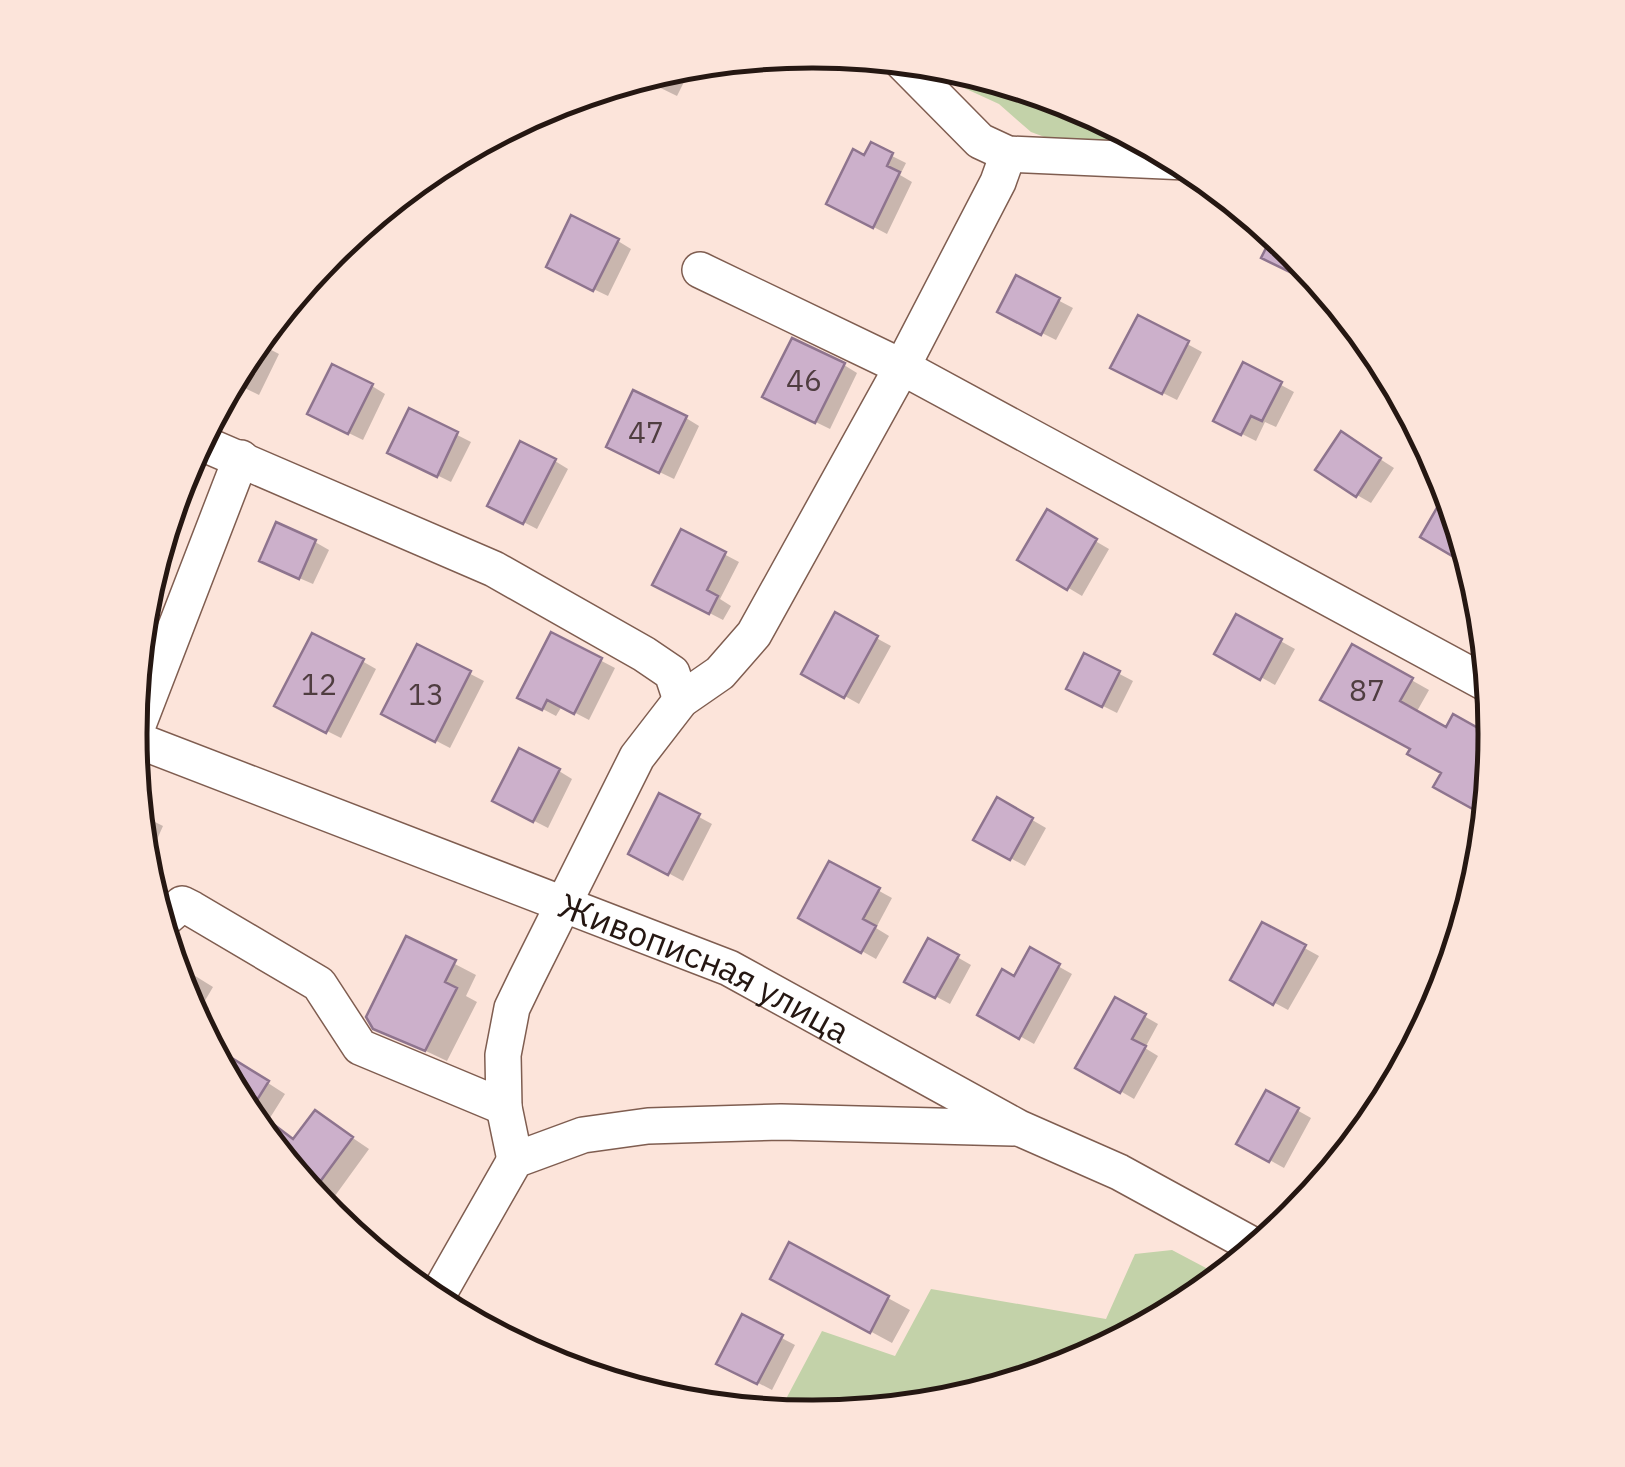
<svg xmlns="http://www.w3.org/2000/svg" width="1625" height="1467" viewBox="0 0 1625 1467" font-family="'IBM Plex Sans',sans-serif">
	<rect width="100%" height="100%" fill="#fce4da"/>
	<!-- green -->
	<path fill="#c3d2a9" d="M 924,61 L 946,63 L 1075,102 L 1151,143 L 1050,139 L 1031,132 L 999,104 L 938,76 Z
		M 1172,1250 L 1223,1277 C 1110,1369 923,1428 778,1414 L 822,1331 L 895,1356 L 931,1289 L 1106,1319 L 1135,1254 Z"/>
	<!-- shadow -->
	<path fill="#0003" d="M 685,63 L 686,78 L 677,96 L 636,76 Z
		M 872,146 L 906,163 L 900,175 L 912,182 L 887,234 L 843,211 Z
		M 1276,234 L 1310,267 L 1304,278 L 1278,265 Z
		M 618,241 L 631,249 L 608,296 L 562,274 Z
		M 1017,279 L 1073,308 L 1056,340 L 1014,319 Z
		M 1139,318 L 1202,352 L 1177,400 L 1127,375 Z
		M 254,341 L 279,354 L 259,395 L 230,381 Z
		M 844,365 L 857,373 L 830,429 L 779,404 Z
		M 1244,365 L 1294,392 L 1276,427 L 1265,422 L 1256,441 L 1230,428 Z
		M 372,386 L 385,394 L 363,440 L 324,421 Z
		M 410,411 L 471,442 L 451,482 L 404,459 Z
		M 686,418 L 699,426 L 674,479 L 622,454 Z
		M 1355,443 L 1394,468 L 1371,503 L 1357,495 Z
		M 555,461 L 568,469 L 537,529 L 504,512 Z
		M 1451,496 L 1472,564 L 1423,536 Z
		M 1047,513 L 1109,549 L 1082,596 L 1020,559 Z
		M 682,532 L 739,562 L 720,599 L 731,606 L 723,620 L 669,592 Z
		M 315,542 L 329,550 L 313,584 L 276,568 Z
		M 145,590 L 151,594 L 145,606 L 160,615 L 139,658 Z
		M 836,616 L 891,646 L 859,704 L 804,673 Z
		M 1237,617 L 1295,649 L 1275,685 L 1217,653 Z
		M 552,635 L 615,668 L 589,720 L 562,706 L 556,716 L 520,697 Z
		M 418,647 L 484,681 L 450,748 L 398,721 Z
		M 1353,647 L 1429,690 L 1416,713 L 1447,730 L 1454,717 L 1495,740 L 1488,815 L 1437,786 L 1444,772 L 1413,749 Z
		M 1085,656 L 1133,681 L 1117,713 L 1083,696 Z
		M 362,661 L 376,669 L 341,738 L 291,713 Z
		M 559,771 L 572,779 L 548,828 L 509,808 Z
		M 660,796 L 712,824 L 683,881 L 631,853 Z
		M 998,800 L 1046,828 L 1025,866 L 976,839 Z
		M 137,813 L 163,826 L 146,864 L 142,862 Z
		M 830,864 L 892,898 L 876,928 L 889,936 L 876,959 L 801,917 Z
		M 1263,925 L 1319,956 L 1288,1010 L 1233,980 Z
		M 407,939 L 476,975 L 466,996 L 477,1002 L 447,1061 L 375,1027 Z
		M 929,941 L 971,965 L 950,1004 L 907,981 Z
		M 1031,951 L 1072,974 L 1034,1044 L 980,1014 L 1015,979 Z
		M 171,961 L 213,987 L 203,1004 L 209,1008 L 198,1026 L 181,995 Z
		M 1116,1000 L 1158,1024 L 1145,1048 L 1158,1056 L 1134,1099 L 1079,1067 Z
		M 226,1056 L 285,1094 L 268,1121 L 296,1141 L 316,1113 L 369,1149 L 324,1211 L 244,1113 Z
		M 1267,1093 L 1311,1118 L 1284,1168 L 1239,1143 Z
		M 790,1245 L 910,1310 L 892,1343 L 794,1290 Z
		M 743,1318 L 795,1345 L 772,1390 L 733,1370 Z"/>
	<!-- building -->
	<path fill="#ccb0cb" stroke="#8e748e" stroke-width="2.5" d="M 871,142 L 893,153 L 887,166 L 900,172 L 873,228 L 826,204 L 853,149 L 864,155 Z
		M 571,215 L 619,239 L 593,291 L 546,267 Z
		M 1274,232 L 1299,254 L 1290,272 L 1261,258 Z
		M 1016,275 L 1060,298 L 1041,335 L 997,312 Z
		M 1138,315 L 1189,341 L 1162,394 L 1110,368 Z
		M 792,338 L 845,363 L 815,423 L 762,397 Z
		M 1243,362 L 1282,382 L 1262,421 L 1251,416 L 1241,435 L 1213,421 Z
		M 332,364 L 373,384 L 348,434 L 307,414 Z
		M 633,390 L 687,416 L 659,473 L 606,447 Z
		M 409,408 L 458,432 L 437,477 L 387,453 Z
		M 1341,431 L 1381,458 L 1356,497 L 1315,470 Z
		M 520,441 L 556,459 L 523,524 L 487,506 Z
		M 1449,487 L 1467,546 L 1459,560 L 1420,537 Z
		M 1047,509 L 1097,539 L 1067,590 L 1017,560 Z
		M 276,522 L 316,540 L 299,579 L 259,561 Z
		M 681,529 L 726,552 L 707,590 L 718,596 L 709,614 L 652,585 Z
		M 835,612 L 878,636 L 844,698 L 801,674 Z
		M 1236,614 L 1282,639 L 1260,680 L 1214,654 Z
		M 551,632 L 602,658 L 574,714 L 547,700 L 542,710 L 517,698 Z
		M 312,633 L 364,659 L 326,733 L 274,706 Z
		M 417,644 L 471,671 L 435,742 L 381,714 Z
		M 1352,644 L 1413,678 L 1400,701 L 1446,727 L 1453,714 L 1494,737 L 1487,750 L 1494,754 L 1490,795 L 1480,813 L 1433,787 L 1441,773 L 1407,754 L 1410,749 L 1320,700 Z
		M 1084,653 L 1120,671 L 1102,707 L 1066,689 Z
		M 519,748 L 560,769 L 533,822 L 492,801 Z
		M 659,793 L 700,814 L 668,875 L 628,854 Z
		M 997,797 L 1033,818 L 1010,860 L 973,840 Z
		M 829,861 L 880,888 L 863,919 L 876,926 L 861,953 L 798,918 Z
		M 1262,922 L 1306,945 L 1273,1005 L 1230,980 Z
		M 406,936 L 456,960 L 445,982 L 457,988 L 425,1051 L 373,1029 L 366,1017 Z
		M 928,938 L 959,955 L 935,998 L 904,982 Z
		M 1030,947 L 1060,964 L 1019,1039 L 977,1015 L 1002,969 L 1014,976 Z
		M 1115,997 L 1146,1014 L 1132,1039 L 1146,1046 L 1120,1093 L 1075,1068 Z
		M 206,1042 L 269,1081 L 252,1108 L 293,1139 L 315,1110 L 353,1137 L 311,1194 L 244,1113 Z
		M 1266,1090 L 1299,1108 L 1269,1162 L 1236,1144 Z
		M 789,1242 L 889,1296 L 870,1333 L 770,1279 Z
		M 742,1314 L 783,1335 L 757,1384 L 716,1364 Z"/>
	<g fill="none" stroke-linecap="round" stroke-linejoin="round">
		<!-- minor casing -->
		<g stroke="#7f5d50" stroke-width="38">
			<g id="minor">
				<path d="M 898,58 L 980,141 L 1008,154 L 1187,162"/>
				<path d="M 700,270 L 902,367 L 1491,686"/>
				<path d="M 197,441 L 494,569 L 644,654 L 672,673 L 681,700"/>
				<path id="s1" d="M 129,737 L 729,968 L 1019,1128 L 1119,1172 L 1258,1248"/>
				<path d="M 133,738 L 241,458"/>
				<path d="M 159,924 L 182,904 L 192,909 L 319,984 L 360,1047 L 504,1107"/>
				<path d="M 515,1160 L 504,1107 L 503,1055 L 512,1008 L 526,979 L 637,757 L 681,700 L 720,673 L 754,634 L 902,367 L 998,182 L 1008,154"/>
				<path d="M 434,1302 L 515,1160 L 583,1135 L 648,1126 L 781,1122 L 1013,1128"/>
			</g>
		</g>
		<!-- minor -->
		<use href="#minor" stroke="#fff" stroke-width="35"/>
	</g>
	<g text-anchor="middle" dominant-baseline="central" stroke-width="10" stroke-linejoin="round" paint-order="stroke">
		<!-- number labels -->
		<g font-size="30" fill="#4f3d40">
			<text x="804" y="379">46</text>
			<text x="646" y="431">47</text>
			<text x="319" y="683">12</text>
			<text x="1367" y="689">87</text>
			<text x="426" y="693">13</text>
		</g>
		<!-- street labels -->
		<g font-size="35" fill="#251712" stroke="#fce4da">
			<text stroke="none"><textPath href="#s1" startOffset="620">Живописная улица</textPath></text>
		</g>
	</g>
	<!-- crop -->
	<path d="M0 0H1625V1467H0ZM812 68H813A665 665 0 0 1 1478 733V735A665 665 0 0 1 813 1400H812A665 665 0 0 1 147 735V733A665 665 0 0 1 812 68Z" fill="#fce4da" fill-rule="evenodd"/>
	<path fill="none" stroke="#251712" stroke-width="5" d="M812 68H813A665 665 0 0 1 1478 733V735A665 665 0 0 1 813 1400H812A665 665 0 0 1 147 735V733A665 665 0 0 1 812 68Z"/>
</svg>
